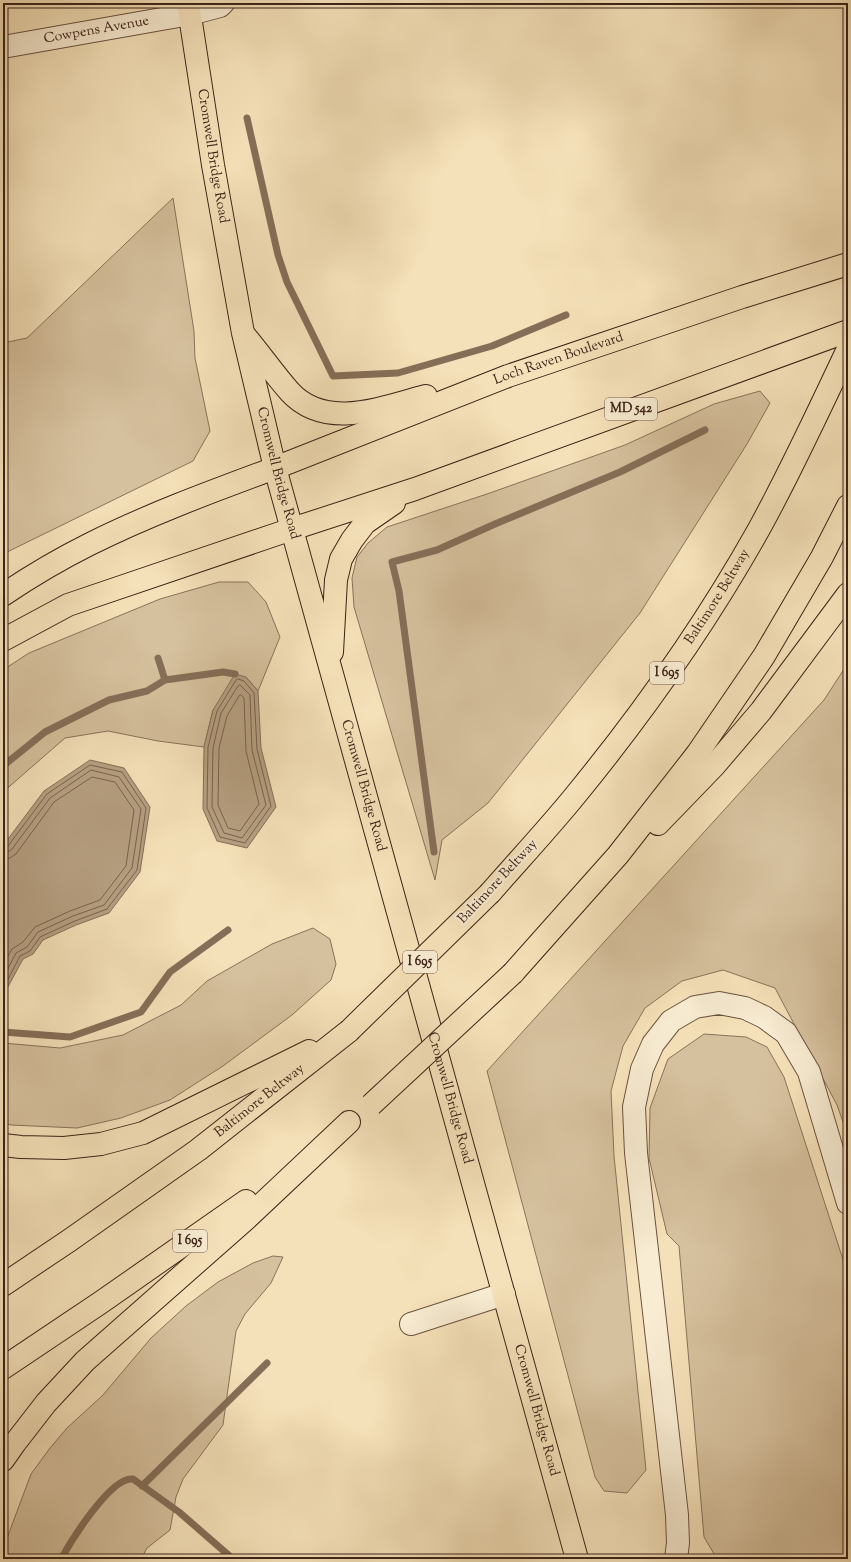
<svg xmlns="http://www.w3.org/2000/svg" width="851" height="1562" viewBox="0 0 851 1562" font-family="'Sorts Mill Goudy',serif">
	<rect width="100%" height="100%" fill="#f5e1b9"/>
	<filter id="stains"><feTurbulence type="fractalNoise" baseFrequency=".005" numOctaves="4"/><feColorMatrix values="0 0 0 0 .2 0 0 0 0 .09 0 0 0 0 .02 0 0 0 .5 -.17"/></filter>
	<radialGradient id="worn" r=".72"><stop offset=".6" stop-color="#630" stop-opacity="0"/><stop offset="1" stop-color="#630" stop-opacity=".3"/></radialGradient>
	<!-- green -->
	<path fill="#d6c19e" stroke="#89725b" d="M 173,198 L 194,331 L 195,358 L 210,431 L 193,461 L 3,554 L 3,343 L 27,338 Z
		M 760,391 L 770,403 L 747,444 L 640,613 L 488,803 L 442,840 L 435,880 L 354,607 L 352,578 L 357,557 L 368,543 L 387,527 L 487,494 L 625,445 L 714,404 Z
		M 219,582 L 248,582 L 266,602 L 280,637 L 258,691 L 246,677 L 213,710 L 204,747 L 158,741 L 108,731 L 65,738 L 3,792 L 3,670 L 29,653 L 160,599 Z
		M 848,663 L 848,1136 L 837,1105 L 775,988 L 723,970 L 682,981 L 645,1008 L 623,1046 L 611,1091 L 614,1156 L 646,1470 L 627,1493 L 604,1491 L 595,1477 L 487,1071 L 824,700 Z
		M 313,928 L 330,939 L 336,964 L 331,980 L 292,1015 L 223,1066 L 170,1100 L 121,1118 L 77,1128 L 11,1125 L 3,1123 L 3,1043 L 60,1048 L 123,1035 L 181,1005 L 207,981 L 272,944 Z
		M 704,1034 L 746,1037 L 767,1047 L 784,1077 L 848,1275 L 848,1559 L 717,1559 L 704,1537 L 679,1246 L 667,1234 L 649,1158 L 650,1108 L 668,1059 Z
		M 273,1256 L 283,1257 L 271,1283 L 245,1314 L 236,1331 L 223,1425 L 183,1479 L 176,1497 L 170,1530 L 147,1548 L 141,1559 L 4,1559 L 3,1549 L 31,1474 L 50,1448 L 67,1428 L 103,1395 L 151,1338 L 186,1306 L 218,1282 L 253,1263 Z"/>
	<!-- water -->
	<path fill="#b6a082" stroke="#856e58" d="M 235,674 L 246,677 L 258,691 L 261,748 L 276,807 L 247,848 L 217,841 L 203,809 L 204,747 L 213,710 Z
		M 90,760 L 124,768 L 150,807 L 140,872 L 109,913 L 76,925 L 43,940 L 33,954 L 23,959 L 3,996 L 3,853 L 5,843 L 44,791 Z"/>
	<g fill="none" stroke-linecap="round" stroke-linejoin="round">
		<!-- shore -->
		<path stroke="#79614d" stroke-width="1" d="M 238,679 L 244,681 L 254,693 L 257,749 L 271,806 L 245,843 L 220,837 L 207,808 L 208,747 L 217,711 L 236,680 Z
			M 240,685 L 250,695 L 252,750 L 266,805 L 242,838 L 224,833 L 212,807 L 213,748 L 221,713 L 238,686 Z
			M 241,695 L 244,698 L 246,751 L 259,804 L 240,831 L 228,828 L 218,805 L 219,748 L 227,716 L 239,696 Z
			M 3,848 L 8,846 L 47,794 L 90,765 L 122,772 L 146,808 L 137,870 L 107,909 L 75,921 L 40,937 L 30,951 L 20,956 L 3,989
			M 3,853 L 8,852 L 12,849 L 50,798 L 91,770 L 119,777 L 141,809 L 132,868 L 104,905 L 73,916 L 38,932 L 27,947 L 16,953 L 3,978
			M 3,859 L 10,858 L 16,854 L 54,802 L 92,777 L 115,782 L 134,810 L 126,866 L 100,900 L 70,911 L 35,927 L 23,942 L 12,949 L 3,965"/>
		<!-- stream -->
		<path stroke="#856e58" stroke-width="7" d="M 247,118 L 278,255 L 287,282 L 333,376 L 398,373 L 492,346 L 566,315
			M 158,658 L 165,680
			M 3,766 L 45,732 L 109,700 L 147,691 L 165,680 L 223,672 L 235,674
			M 434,852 L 399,591 L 392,562 L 437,550 L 495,524 L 620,472 L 705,430
			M 3,1032 L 70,1037 L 141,1012 L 170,972 L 228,930
			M 142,1486 L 267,1363
			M 61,1559 C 71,1541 111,1476 133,1479 L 179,1512 L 233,1559"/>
		<!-- minor casing -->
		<g stroke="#6a5240" stroke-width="24">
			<g id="minor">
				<path id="s1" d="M 3,47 L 190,14 L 220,6 L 223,3"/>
				<path d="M 411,1324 L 504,1294"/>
				<path d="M 676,1559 L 678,1543 L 677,1515 L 636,1153 L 634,1107 L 642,1069 L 653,1044 L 671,1021 L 695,1007 L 719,1003 L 745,1008 L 764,1017 L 786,1033 L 809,1072 L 848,1203"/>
			</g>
		</g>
		<!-- major casing -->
		<g stroke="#3c2218" stroke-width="24">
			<g id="major">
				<path id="s2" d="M 188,3 L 213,165 L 243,333 L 275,468 L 577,1559"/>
				<path d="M 246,337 C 261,355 275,375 290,392 C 326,431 383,407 426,396"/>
				<path id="s3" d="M 275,468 L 508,376 L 742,297 L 848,264"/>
				<path d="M 292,529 L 415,489 L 848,331"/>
				<path d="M 332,652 L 336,580 L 341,559 L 352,540 L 365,523 L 394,503"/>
			</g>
		</g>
		<!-- highway casing -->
		<g stroke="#3c2218" stroke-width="24">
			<g id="highway">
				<path d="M 3,595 C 31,576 60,559 90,544 C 150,514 213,491 275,468"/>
				<path d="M 3,640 L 68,605 L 292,529"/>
				<path d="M 658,824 L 714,766 L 761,711 L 848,594"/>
				<path id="s4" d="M 490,893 C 518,861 547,830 574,797 C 642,714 707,622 759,529 C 791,471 819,410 848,349"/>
				<path d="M 513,973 L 618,855 L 697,754 L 764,656 L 822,557 L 848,506"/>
				<path d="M 3,1145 L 21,1147 L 64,1148 L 101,1144 L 143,1133 L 309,1051"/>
				<path id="s5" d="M 3,1285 L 70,1240 L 198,1150 L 349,1031"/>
				<path d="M 3,1368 L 100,1303 L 246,1201"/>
				<path d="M 3,1460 L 15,1443 L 46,1403 L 85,1361 L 246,1219 L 349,1122"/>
			</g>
		</g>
		<!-- minor -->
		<use href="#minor" stroke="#f8ecd2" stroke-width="22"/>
		<!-- major -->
		<use href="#major" stroke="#f5e1b9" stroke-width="22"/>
		<!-- highway -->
		<use href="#highway" stroke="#f5e1b9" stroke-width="22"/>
		<!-- highway-bridge casing -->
		<g stroke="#3c2218" stroke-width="24" stroke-linecap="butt">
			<path id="highway-bridge" d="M 349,1031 L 490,893
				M 371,1105 L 513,973"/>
		</g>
		<!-- highway-bridge -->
		<use href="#highway-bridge" stroke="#f5e1b9" stroke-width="22"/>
	</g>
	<g text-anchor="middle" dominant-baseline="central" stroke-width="4" stroke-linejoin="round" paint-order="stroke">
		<!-- shield labels -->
		<g fill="#f8ecd2" stroke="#745f50" stroke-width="1">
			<rect x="605" y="398" width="52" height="22" rx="3"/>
			<rect x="650" y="662" width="34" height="22" rx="3"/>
			<rect x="403" y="951" width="34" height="22" rx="3"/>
			<rect x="173" y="1230" width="34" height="22" rx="3"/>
		</g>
		<g font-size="13" font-weight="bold" fill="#3c2218">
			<text x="631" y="409">MD 542</text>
			<text x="667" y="673">I 695</text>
			<text x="420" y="962">I 695</text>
			<text x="190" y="1241">I 695</text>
		</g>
		<!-- street labels -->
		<g font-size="14" fill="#3c2218" stroke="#f8ecd2">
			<text stroke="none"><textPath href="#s1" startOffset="95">Cowpens Avenue</textPath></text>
			<text stroke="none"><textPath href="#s2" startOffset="155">Cromwell Bridge Road</textPath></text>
			<text stroke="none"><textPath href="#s3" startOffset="304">Loch Raven Boulevard</textPath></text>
			<text stroke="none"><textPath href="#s2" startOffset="479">Cromwell Bridge Road</textPath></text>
			<text stroke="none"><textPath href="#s4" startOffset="374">Baltimore Beltway</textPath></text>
			<text stroke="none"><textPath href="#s2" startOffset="803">Cromwell Bridge Road</textPath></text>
			<text transform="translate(498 882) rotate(-47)">Baltimore Beltway</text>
			<text stroke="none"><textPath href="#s2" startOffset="1127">Cromwell Bridge Road</textPath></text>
			<text stroke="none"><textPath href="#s5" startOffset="316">Baltimore Beltway</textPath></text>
			<text stroke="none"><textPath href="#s2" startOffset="1451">Cromwell Bridge Road</textPath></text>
		</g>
	</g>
	<!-- margin -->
	<rect width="851" height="1562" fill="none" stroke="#f5e1b9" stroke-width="16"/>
	<rect x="4" y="4" width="843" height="1554" fill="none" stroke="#3c2218" stroke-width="2"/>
	<rect x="8" y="8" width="835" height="1546" fill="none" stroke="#3c2218"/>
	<rect width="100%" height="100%" filter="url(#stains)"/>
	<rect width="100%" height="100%" fill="url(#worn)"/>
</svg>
